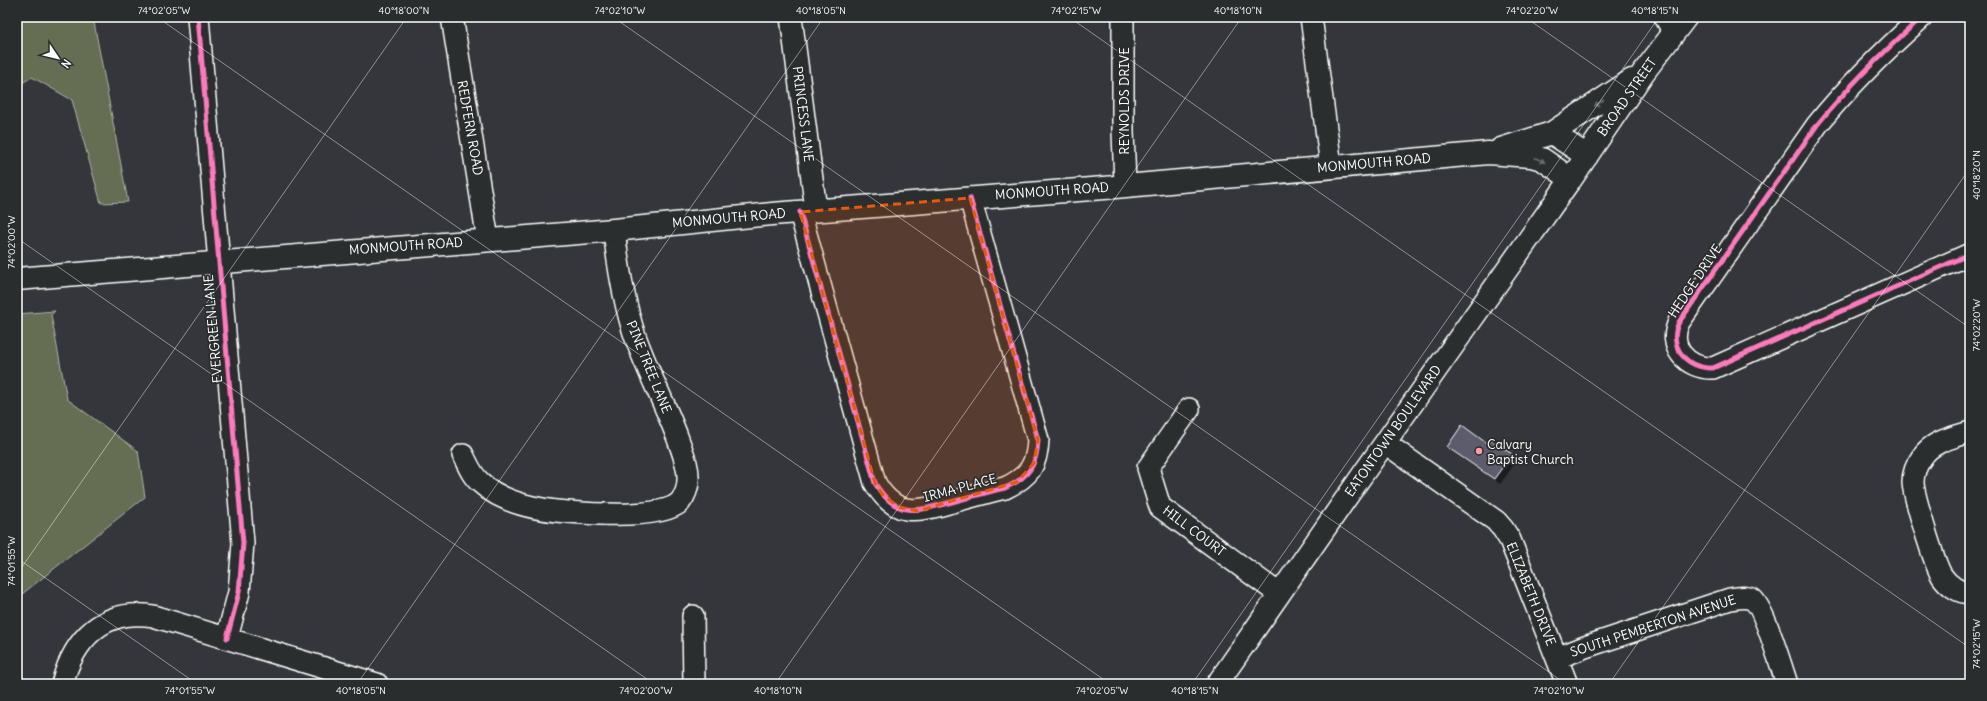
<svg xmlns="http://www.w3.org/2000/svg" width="1987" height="701" viewBox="0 0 1987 701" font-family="Delius,sans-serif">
	<rect width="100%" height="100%" fill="#34363b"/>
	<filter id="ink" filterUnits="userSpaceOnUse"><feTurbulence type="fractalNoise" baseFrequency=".025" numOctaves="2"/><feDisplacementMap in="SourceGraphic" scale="8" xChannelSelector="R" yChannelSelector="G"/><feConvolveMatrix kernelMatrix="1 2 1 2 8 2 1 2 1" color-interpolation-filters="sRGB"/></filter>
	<g filter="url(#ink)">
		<!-- green -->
		<path fill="#656d53" stroke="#b2b6a9" d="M 17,17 L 93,17 L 128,202 L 101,203 L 72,100 L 32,77 L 17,86 Z
			M 55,311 L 51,315 L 67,399 L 138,451 L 145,497 L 17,598 L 17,314 Z"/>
		<!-- shadow -->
		<path fill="#0007" d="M 1448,447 L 1489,447 L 1511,455 L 1517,461 L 1500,484 Z"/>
		<!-- building -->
		<path fill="#5c5b6d" stroke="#fff" d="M 1462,425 L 1489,445 L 1491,440 L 1512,454 L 1494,479 L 1447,447 Z"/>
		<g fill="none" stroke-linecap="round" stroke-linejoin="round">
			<!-- minor casing -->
			<g stroke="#fff" stroke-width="24">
				<path id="minor" d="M 198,17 L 243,543 L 239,592 L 227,638
					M 452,17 L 488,240
					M 791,17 L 816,210
					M 1123,17 L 1123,131 L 1125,185
					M 1311,17 L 1331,166
					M 1665,17 L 1674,32
					M 1922,17 C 1883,52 1850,84 1817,125 L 1679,322 C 1667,347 1687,369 1713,368 L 1970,254
					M 800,212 L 875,483 C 896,519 918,511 952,502 C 970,497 988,492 1005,488 C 1029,477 1037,465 1038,440 L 970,198
					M 1189,409 L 1148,468 L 1160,507 L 1279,594
					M 1970,432 C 1954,437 1932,441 1922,457 C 1917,464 1913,474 1913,482 C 1913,494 1935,566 1942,576 C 1948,585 1959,593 1970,593
					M 1385,443 L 1496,521 L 1503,529 L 1510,540 L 1567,684
					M 463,455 C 468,465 472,476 481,483 C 502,503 540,510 568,512 C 592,514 663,519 680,502 C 685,496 688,487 688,480 C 689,466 682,451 678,439 C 665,403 646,369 634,333 C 623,299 618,265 614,230
					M 693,616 L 694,684
					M 1557,658 L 1585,647 L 1730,599 C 1738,598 1745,596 1752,599 C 1763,605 1782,669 1787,684
					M 62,684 C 74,639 103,608 153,616 L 377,684
					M 1217,684 L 1365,471 L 1571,179"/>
			</g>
			<!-- major casing -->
			<g stroke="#fff" stroke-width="25">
				<path id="major" d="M 1552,133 L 1587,156
					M 1501,149 L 1552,133 L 1632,80
					M 17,279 L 614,230 L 772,214 L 1104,188 L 1488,153 L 1531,156 L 1542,159 L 1571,179 L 1643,73 L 1686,17"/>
			</g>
			<!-- minor -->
			<use href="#minor" stroke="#2a2d2e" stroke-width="21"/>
			<!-- major -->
			<use href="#major" stroke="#2a2d2e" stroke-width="22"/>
			<!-- cycleway casing -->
			<g stroke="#2a2d2e" stroke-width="8">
				<path id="cycleway" d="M 198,17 L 243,543 L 239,592 L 227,638
					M 1922,17 C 1883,52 1850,84 1817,125 L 1679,322 C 1667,347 1687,369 1713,368 L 1970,254
					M 800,212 L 875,483 C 896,519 918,511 952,502 C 970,497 988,492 1005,488 C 1029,477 1037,465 1038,440 L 970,198"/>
			</g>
			<!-- cycleway -->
			<use href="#cycleway" stroke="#fd7abc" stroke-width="5"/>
		</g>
		<!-- one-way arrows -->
		<defs><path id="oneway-solid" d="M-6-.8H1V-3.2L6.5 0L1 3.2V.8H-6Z"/></defs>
		<g fill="#6a6c6d">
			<use href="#oneway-solid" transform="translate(1599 103) rotate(145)"/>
			<use href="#oneway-solid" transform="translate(1540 160) rotate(24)"/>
		</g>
	</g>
	<!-- marked area -->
	<path fill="#e8590c" fill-opacity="0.2" stroke="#e8590c" stroke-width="3" stroke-dasharray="8 5" stroke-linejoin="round" d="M 970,198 L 1038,440 L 1034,463 L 1017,482 L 918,511 L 898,507 L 882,494 L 875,483 L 800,212 Z"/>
	<!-- ticks -->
	<path fill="none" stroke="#fff" stroke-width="1" stroke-opacity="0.45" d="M 157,17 L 1110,684M 613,17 L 1566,684M 1069,17 L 1970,648M 1525,17 L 1970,328M 17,238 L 654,684M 17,558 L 197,684M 17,574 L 407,17M 357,684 L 824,17M 775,684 L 1242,17M 1192,684 L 1659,17M 1609,684 L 1970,168"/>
	<!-- markers -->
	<circle fill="#ff9aa2" stroke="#2a2d2e" stroke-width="1.5" cx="1479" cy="451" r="4"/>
	<g text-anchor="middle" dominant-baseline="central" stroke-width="3.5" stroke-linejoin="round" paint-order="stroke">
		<!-- street labels -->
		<g font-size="13" fill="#fff" stroke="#2a2d2e">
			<text transform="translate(1627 97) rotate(-55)">BROAD STREET</text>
			<text transform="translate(1124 101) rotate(-90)">REYNOLDS DRIVE</text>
			<text transform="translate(803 114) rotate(83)">PRINCESS LANE</text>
			<text transform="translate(470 128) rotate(80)">REDFERN ROAD</text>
			<text transform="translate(1374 163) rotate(-5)">MONMOUTH ROAD</text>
			<text transform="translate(1052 191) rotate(-4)">MONMOUTH ROAD</text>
			<text transform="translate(729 218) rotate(-5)">MONMOUTH ROAD</text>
			<text transform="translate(406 246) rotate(-4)">MONMOUTH ROAD</text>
			<text transform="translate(1695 281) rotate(-56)">HEDGE DRIVE</text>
			<text transform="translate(213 329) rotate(-95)">EVERGREEN LANE</text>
			<text transform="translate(649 367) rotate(68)">PINE TREE LANE</text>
			<text transform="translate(1393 431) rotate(-55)">EATONTOWN BOULEVARD</text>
			<text transform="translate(960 488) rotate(-15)">IRMA PLACE</text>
			<text transform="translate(1194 531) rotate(37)">HILL COURT</text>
			<text transform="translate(1531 594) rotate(68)">ELIZABETH DRIVE</text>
			<text transform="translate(1653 626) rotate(-18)">SOUTH PEMBERTON AVENUE</text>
		</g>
		<!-- poi labels -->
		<g font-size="13" fill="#fff" stroke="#2a2d2e" text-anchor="start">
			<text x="1487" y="444">Calvary<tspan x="1487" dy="15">Baptist Church</tspan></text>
		</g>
	</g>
	<!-- margin -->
	<rect width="1987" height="701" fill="none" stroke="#2a2d2e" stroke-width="44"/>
	<!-- north arrow -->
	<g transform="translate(58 58) rotate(125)" stroke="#2a2d2e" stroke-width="3" paint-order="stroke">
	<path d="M0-3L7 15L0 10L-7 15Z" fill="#ffffff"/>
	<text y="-6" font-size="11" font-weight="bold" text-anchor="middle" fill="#ffffff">N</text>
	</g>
	<rect x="22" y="22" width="1943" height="657" fill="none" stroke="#fff" stroke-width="1.5"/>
	<g font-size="10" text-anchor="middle" fill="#fff">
		<text x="164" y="14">74°02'05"W</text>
		<text x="404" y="14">40°18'00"N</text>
		<text x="620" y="14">74°02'10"W</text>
		<text x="821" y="14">40°18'05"N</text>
		<text x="1076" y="14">74°02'15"W</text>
		<text x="1238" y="14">40°18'10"N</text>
		<text x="1532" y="14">74°02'20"W</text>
		<text x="1655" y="14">40°18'15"N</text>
		<text transform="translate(1976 175) rotate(-90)" y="4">40°18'20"N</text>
		<text transform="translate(11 242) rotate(-90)" y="4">74°02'00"W</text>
		<text transform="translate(1976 325) rotate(-90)" y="4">74°02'20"W</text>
		<text transform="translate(11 561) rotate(-90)" y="4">74°01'55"W</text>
		<text transform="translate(1976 644) rotate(-90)" y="4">74°02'15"W</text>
		<text x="190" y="694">74°01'55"W</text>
		<text x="361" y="694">40°18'05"N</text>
		<text x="646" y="694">74°02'00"W</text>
		<text x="778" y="694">40°18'10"N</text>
		<text x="1102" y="694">74°02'05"W</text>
		<text x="1195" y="694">40°18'15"N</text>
		<text x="1559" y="694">74°02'10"W</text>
	</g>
</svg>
